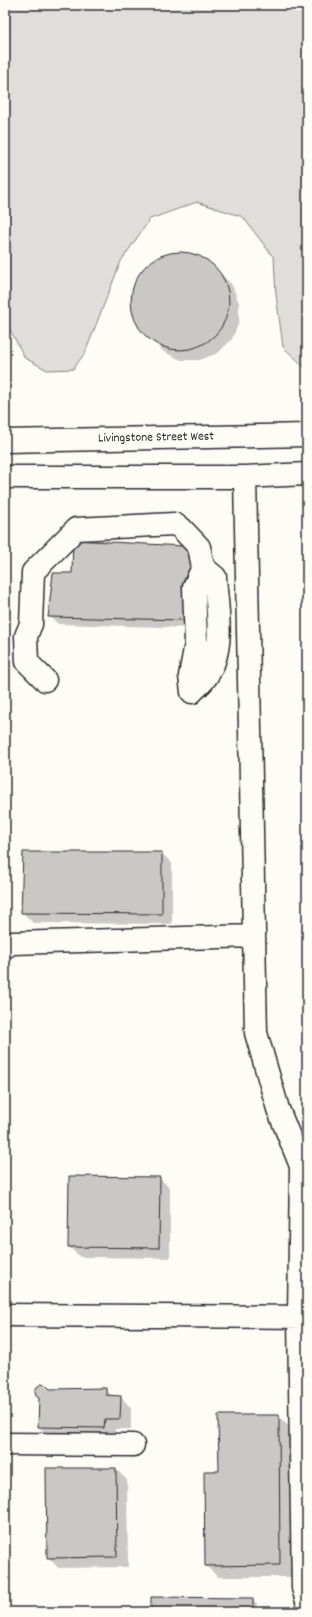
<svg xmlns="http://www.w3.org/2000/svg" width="312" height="1617" viewBox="0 0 312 1617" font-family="Dekko,sans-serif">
	<rect width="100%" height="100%" fill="#fdfcf7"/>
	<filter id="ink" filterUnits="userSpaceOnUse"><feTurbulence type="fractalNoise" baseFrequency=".025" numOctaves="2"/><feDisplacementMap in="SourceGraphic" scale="8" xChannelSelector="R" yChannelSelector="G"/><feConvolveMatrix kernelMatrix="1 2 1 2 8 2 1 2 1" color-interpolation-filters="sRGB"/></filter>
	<g filter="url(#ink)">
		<!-- green -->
		<path fill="#dfdeda" stroke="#858482" d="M 10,5 L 307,5 L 307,369 L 283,347 L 276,295 L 274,258 L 243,217 L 197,202 L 150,219 L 121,261 L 85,353 L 73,369 L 47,370 L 25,358 L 9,328 L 6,299 Z"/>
		<!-- shadow -->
		<path fill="#0003" d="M 171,253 L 190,253 L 207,260 L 232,285 L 239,303 L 239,322 L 232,339 L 218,353 L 200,360 L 181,360 L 164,352 L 139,327 L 132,310 L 132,290 L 140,273 L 154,260 Z
			M 183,547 L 191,555 L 194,628 L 58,624 L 49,616 L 73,574 Z
			M 161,853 L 172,863 L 172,924 L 33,923 L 23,913 Z
			M 159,1178 L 170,1188 L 170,1258 L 80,1257 L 69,1247 Z
			M 105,1389 L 113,1397 L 121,1397 L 131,1408 L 131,1429 L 115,1429 L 115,1438 L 50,1438 L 39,1427 L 40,1398 L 49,1390 Z
			M 279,1416 L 290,1428 L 292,1577 L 218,1577 L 206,1566 Z
			M 116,1469 L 127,1480 L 128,1567 L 58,1568 L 48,1557 Z
			M 253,1599 L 257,1604 L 257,1612 L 152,1612 Z"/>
		<!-- building -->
		<path fill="#c9c8c4" stroke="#2b2b2b" d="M131 301a49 49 0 1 1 98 0a49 49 0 1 1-98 0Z
			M 73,540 L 183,546 L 192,558 L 194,572 L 182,585 L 186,620 L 48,617 L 53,573 L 72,573 Z
			M 23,852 L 162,852 L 162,914 L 21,913 Z
			M 69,1176 L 160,1177 L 159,1248 L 68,1247 Z
			M 41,1384 L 46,1385 L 50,1389 L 106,1388 L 106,1395 L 121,1396 L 120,1419 L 105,1419 L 104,1428 L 38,1427 L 39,1398 L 36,1396 L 35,1391 L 37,1387 Z
			M 218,1415 L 279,1415 L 280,1565 L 205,1566 L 204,1471 L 219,1471 Z
			M 46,1468 L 116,1468 L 117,1557 L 47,1558 Z
			M 151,1597 L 253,1598 L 253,1612 L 151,1612 Z"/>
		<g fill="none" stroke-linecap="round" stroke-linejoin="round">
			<!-- minor casing -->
			<g stroke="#2b2b2b" stroke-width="25">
				<path id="minor" d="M 5,441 L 307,435
					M 5,477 L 245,477 L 307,474
					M 245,477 L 256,1033 L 278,1109 L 301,1166 L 299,1317 L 303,1588 L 307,1601
					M 45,680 L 27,662 L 26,636 L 31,624 L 33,572 L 76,529 L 174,524 L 181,528 L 199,547 L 203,567 L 215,577 C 217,611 227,653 203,681 C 200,685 195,688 192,692
					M 192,692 L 190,676 L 196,643 L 194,587 L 203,567
					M 5,947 L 12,943 L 254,936
					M 5,1315 L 307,1317
					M 5,1444 L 133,1445"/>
			</g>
			<!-- minor -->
			<use href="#minor" stroke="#fdfcf7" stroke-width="22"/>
		</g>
	</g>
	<g text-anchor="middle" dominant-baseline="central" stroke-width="3" stroke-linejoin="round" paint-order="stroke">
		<!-- street labels -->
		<g font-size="13" fill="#2b2b2b" stroke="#fdfcf7">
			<text transform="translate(156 438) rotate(-1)">Livingstone Street West</text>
		</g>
	</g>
	<!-- margin -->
	<rect width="312" height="1617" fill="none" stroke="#fdfcf7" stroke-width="20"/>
	<rect x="10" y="10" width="292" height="1597" fill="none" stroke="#2b2b2b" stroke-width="1.5" filter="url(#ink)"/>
</svg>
